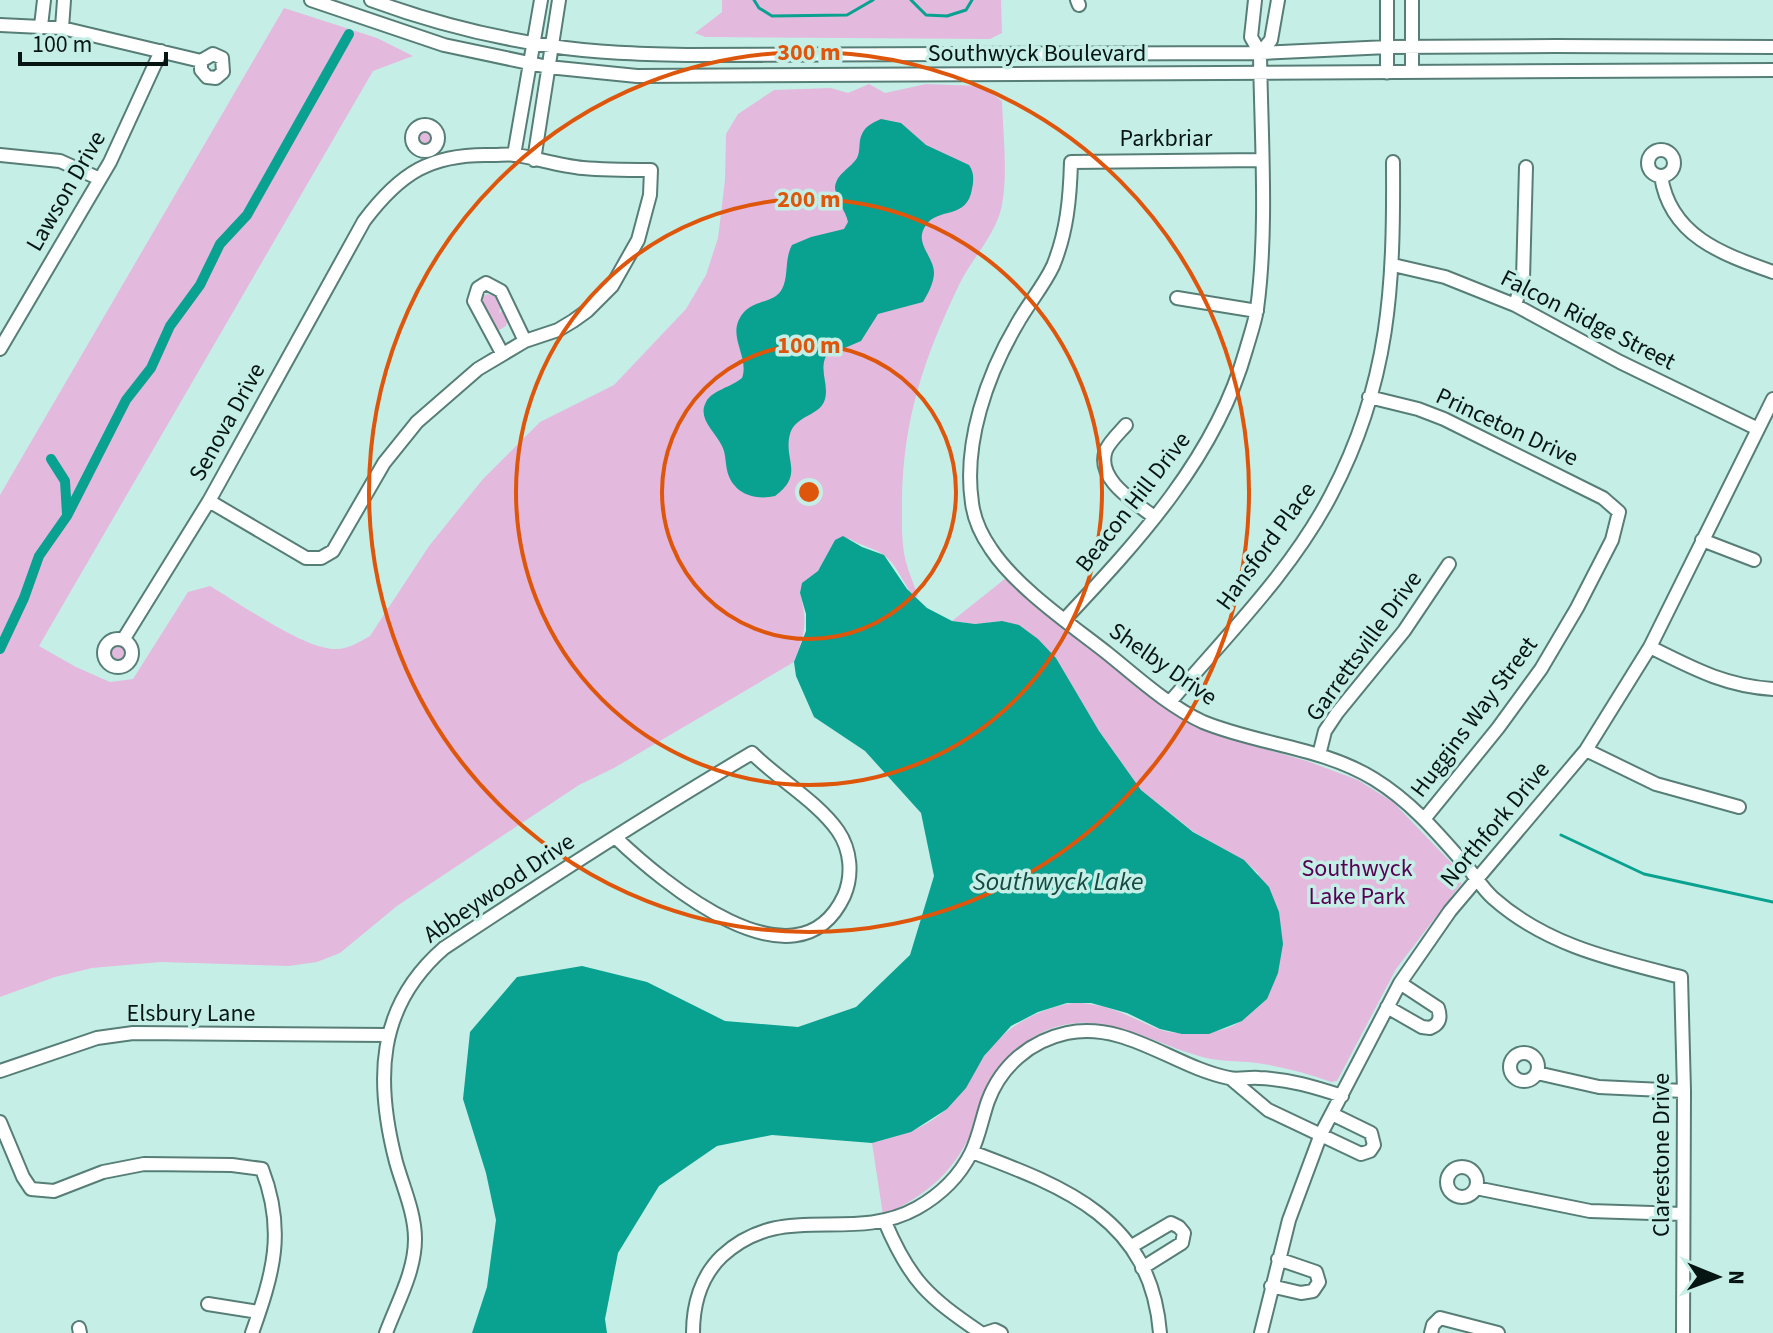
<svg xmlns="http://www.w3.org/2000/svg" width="1773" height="1333" viewBox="0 0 1773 1333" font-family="'Source Sans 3',sans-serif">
	<rect width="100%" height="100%" fill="#c5efe6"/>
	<!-- green -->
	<path fill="#e4b9de" d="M 722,0 L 1001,0 L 1002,33 L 990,39 L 705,37 L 695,33 L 722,12 Z
		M 284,8 L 377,38 L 413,56 L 373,71 L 39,646 L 76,667 L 110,682 L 133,679 L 188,592 L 210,586 C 239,603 304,649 334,649 C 347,650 359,642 370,636 L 429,546 L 483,479 L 540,422 L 614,385 L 686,309 L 706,275 L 718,238 L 725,180 L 726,134 L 738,114 L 774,90 L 831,88 L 848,93 L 869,84 L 885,93 L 926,84 L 981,86 L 1002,101 C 1003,134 1008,172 1002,205 C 996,235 972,258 959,285 C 924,358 903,419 902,501 C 902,520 901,543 906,562 C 909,573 914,585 918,596 L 915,598 C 904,586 898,566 885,556 C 875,548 861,546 850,539 L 835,540 L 818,571 L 800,593 C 808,624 805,633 794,662 L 614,768 L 579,785 L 397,906 L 340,953 L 317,962 L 289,966 L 161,962 L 92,968 L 55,977 L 0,997 L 0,495 Z
		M414 137a12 12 0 1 1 24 0a12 12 0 1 1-24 0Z
		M 487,294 L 498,297 L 501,304 L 499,314 L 503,309 L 508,318 L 506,326 L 496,332 L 478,301 Z
		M 1006,578 L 1135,686 L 1188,723 L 1223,737 L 1307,761 L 1358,780 L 1393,802 L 1462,874 L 1461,884 L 1396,969 L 1337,1081 L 1331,1082 C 1304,1072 1276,1065 1248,1062 C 1231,1061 1216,1061 1199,1056 C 1149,1042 1101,1008 1047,1030 C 1029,1038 1011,1051 1000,1067 C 988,1084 982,1105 975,1123 C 958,1169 927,1196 883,1215 L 872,1143 C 900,1135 927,1129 948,1107 C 963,1093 972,1075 983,1058 C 1003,1029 1030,1013 1063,1005 C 1076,1001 1091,1004 1105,1007 C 1125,1013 1142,1023 1161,1030 C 1185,1037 1224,1035 1244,1019 C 1252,1013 1259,1006 1267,999 L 1258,873 L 1243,860 L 1194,832 L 1141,790 L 1099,731 L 1056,658 L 1002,621 L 975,624 L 952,621 Z
		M105 652a12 12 0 1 1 24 0a12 12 0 1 1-24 0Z"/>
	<!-- water -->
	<path fill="#09a18f" d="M 881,119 L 901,123 L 926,145 L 969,165 C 974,172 974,180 972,189 C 967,220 938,207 926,225 C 913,243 934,256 934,273 C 934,282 928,294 923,302 L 878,314 L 861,341 L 826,356 C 819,371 829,384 825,399 C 821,416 795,415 790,434 C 783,460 805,474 775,496 C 754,501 732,493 727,470 C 725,461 726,454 722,446 C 715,431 697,419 706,402 C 712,390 732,387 742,378 C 749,359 731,340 738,322 C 748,297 773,306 782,289 C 789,276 784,260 792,245 L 811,237 L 844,229 L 848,222 C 846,211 835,199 835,187 C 837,173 850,169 857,158 C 861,150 858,142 862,134 C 865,126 874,122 881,119 Z
		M 843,536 L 862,547 L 884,555 L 907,589 L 927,608 L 952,621 L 975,624 L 1002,621 L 1019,625 L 1038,639 L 1056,658 L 1099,731 L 1141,790 L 1193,832 L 1244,860 L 1269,887 L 1279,912 L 1283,944 L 1278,973 L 1267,999 L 1242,1021 L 1209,1034 L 1182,1034 L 1160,1029 L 1127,1013 L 1091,1003 L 1067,1003 L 1038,1012 L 1011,1026 L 984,1056 L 966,1088 L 947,1109 L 911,1132 L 872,1143 L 772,1135 L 717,1146 L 659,1186 L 618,1253 L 605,1319 L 607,1333 L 472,1333 L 487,1287 L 496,1220 L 486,1173 L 463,1099 L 470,1032 L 517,977 L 582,966 L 647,982 L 725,1021 L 798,1027 L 856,1007 L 910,955 L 934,876 L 921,813 L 865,751 L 814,717 L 796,676 L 794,662 L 806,631 L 806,614 L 800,593 L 802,583 L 818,571 L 835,540 Z"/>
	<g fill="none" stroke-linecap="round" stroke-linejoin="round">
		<!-- stream -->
		<path stroke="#09a18f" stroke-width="3" d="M 754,0 L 759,8 L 772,16 L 847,15 L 873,0
			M 911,0 L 926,15 L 947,16 L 966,10 L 972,0
			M 1561,835 L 1644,874 L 1773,902"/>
		<!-- canal -->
		<path stroke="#09a18f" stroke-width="10" d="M 51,459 L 65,481 L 67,514
			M 0,649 L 24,598 L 39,556 L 67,516 L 126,400 L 151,368 L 170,326 L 200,285 L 220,244 L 247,215 L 349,34"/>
		<!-- minor casing -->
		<g stroke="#577e76" stroke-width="16">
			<path id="minor" d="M 311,0 L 444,45 L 548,67 L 637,76 L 1773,70
				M 371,0 C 428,21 490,37 551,46 C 596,53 641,54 687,55 L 1260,53 L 1388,47 L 1555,46 L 1773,47
				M 1077,0 L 1079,5
				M 1412,0 L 1412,72
				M 0,25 L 62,28 L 201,61 L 213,54 L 222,58 L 223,72 L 216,78 L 207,77 L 201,70 L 201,61
				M 41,26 L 44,0
				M 62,28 L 64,0
				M 1260,53 L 1271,40 L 1278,0
				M 1387,73 L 1387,0
				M412 138a13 13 0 1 1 26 0a13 13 0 1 1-26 0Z
				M1648 163a13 13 0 1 1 26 0a13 13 0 1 1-26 0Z
				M 0,155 L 60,161 L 100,179
				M 514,155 L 541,0
				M 534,160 L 559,0
				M 1261,160 L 1071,162 C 1070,198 1067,232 1053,266 C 1043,287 1028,304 1017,324 C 987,375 963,443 972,503 C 974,519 982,536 991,549 C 1016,587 1070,624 1107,653 C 1137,677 1168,706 1203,722 C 1259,745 1322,747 1374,779 C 1413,803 1440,836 1469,869 C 1477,879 1484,890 1493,898 C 1547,946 1614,960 1681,977 L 1684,1091 L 1683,1333
				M 1661,176 C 1670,236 1722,254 1773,272
				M 1393,265 L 1445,277 L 1515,305 L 1620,362 L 1758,429
				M 1177,298 L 1257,311
				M 1515,305 L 1523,279 L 1526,167
				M 0,349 L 110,162 L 161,51
				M 502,353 L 474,301 L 478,288 L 486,283 L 501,291 L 525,341
				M 1369,397 L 1418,409 L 1444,419 L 1603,498 L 1619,512 L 1612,540 L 1577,608 L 1541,669 L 1498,728 L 1425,818
				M 1126,425 C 1120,432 1110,441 1106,450 C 1095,479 1135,502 1154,517
				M 1702,540 L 1754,560
				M 1064,620 C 1139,540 1216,457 1246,350 C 1250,336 1255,322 1257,309 C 1268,229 1261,134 1260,53 L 1251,37 L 1255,0
				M104 653a14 14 0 1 1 28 0a14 14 0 1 1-28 0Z
				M 123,640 L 209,501 L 364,221 C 400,173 431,153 493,155 C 501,155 509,154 517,155 C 539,159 561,166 583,168 C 605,170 628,170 651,170 L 650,195 L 638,240 L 612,286 L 587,311 L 573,321 L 558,330 L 525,341 L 478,369 L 417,422 L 384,463 L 333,551 L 321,558 L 306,558 L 209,501
				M 1650,647 C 1692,668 1725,686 1773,689
				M 1170,702 C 1226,636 1291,572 1331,495 C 1390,383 1394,285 1393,162
				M 1586,750 L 1656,784 L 1739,807
				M 1319,755 L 1325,731 L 1337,713 L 1404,631 L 1449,564
				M 1387,1007 L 1422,1027 L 1430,1028 C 1440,1024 1441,1017 1438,1008 L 1400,983
				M1510 1067a14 14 0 1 1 28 0a14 14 0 1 1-28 0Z
				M 0,1071 L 97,1038 L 133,1033 L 387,1035
				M 1537,1073 L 1599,1087 L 1684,1091
				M 1230,1078 L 1268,1110 L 1361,1154 L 1370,1151 L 1374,1145 L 1371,1133 L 1332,1114
				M 0,1122 L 23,1177 L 31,1189 L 54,1191 L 103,1172 L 144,1164 L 232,1165 L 262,1169 C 286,1231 273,1274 252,1333
				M 972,1152 C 1065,1187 1151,1219 1160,1333
				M1447 1182a15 15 0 1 1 30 0a15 15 0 1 1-30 0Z
				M 1476,1188 L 1590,1211 L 1683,1214
				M 885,1222 C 910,1281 928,1297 981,1333
				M 1132,1246 L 1171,1223 L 1179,1227 L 1184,1233 L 1182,1243 L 1142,1268
				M 1271,1286 L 1301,1293 L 1313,1291 L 1319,1282 L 1316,1272 L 1278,1259
				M 208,1304 L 258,1312
				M 79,1328 L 80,1333
				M 386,1333 C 397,1303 415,1272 415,1239 C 415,1213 403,1187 396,1162 C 375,1081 376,1007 444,948 C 545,881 647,815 752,753 C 778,779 818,802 838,831 C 851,850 853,875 844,896 C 797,996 662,882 615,837
				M 693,1333 C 693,1305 701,1276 722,1256 C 784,1199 850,1245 917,1208 C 940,1195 959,1177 971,1153 C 979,1137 982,1118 988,1101 C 1001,1066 1030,1041 1067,1033 C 1126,1021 1174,1067 1229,1078 C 1238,1080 1249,1077 1259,1078 C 1288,1079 1315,1087 1342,1096
				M 986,1333 L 995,1330 L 1001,1333
				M 1261,1333 L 1289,1220 L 1321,1134 L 1400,983 L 1450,911 L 1586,750 L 1650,647 L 1773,399
				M 1431,1333 L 1433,1325 L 1440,1318 L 1498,1333"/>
		</g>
		<!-- minor -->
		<use href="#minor" stroke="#fff" stroke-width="12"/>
	</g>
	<!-- distance rings -->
	<g fill="none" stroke="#dd560c" stroke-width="4">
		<circle cx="809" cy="492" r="147"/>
		<circle cx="809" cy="492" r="293"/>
		<circle cx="809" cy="492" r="440"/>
	</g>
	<g text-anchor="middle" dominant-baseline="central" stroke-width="7" stroke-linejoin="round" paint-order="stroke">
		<!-- street labels -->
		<g font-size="24" fill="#061512" stroke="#c5efe6">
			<text x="1037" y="53">Southwyck Boulevard</text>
			<text x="1166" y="138">Parkbriar</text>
			<text transform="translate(66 191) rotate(-60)">Lawson Drive</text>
			<text transform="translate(1588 320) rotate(27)">Falcon Ridge Street</text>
			<text transform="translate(227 422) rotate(-61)">Senova Drive</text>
			<text transform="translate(1507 427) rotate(25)">Princeton Drive</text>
			<text transform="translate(1133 502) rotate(-52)">Beacon Hill Drive</text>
			<text transform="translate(1266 546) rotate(-54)">Hansford Place</text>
			<text transform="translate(1364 646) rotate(-54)">Garrettsville Drive</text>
			<text transform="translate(1163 664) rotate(35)">Shelby Drive</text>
			<text transform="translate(1474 717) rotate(-53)">Huggins Way Street</text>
			<text transform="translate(1495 824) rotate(-50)">Northfork Drive</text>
			<text transform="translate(499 888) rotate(-34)">Abbeywood Drive</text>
			<text x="191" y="1013">Elsbury Lane</text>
			<text transform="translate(1661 1155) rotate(-90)">Clarestone Drive</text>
		</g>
		<!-- park labels -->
		<g font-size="24" fill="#570153" stroke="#c5efe6">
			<text x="1357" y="868">Southwyck<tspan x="1357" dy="28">Lake Park</tspan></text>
		</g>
		<!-- water labels -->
		<g font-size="26" font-style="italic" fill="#144a42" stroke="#c5efe6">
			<text x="1058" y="881">Southwyck Lake</text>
		</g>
	</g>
	<circle cx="809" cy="492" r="12" fill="#dd560c" stroke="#c5efe6" stroke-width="4"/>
	<g font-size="24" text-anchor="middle" font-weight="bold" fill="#dd560c" stroke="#c5efe6" stroke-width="7" stroke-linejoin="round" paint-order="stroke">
		<text x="809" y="60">300 m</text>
		<text x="809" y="207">200 m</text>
		<text x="809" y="353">100 m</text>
	</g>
	<!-- north arrow -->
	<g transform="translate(1717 1277) rotate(91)" stroke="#c5efe6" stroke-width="6" paint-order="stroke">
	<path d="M0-6L14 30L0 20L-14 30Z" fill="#061512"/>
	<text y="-12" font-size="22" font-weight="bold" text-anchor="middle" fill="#061512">N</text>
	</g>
	<!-- scale -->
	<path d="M20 52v12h146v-12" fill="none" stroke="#061512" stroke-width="4"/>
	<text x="32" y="52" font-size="24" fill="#061512" stroke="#c5efe6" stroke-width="6" paint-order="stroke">100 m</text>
</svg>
